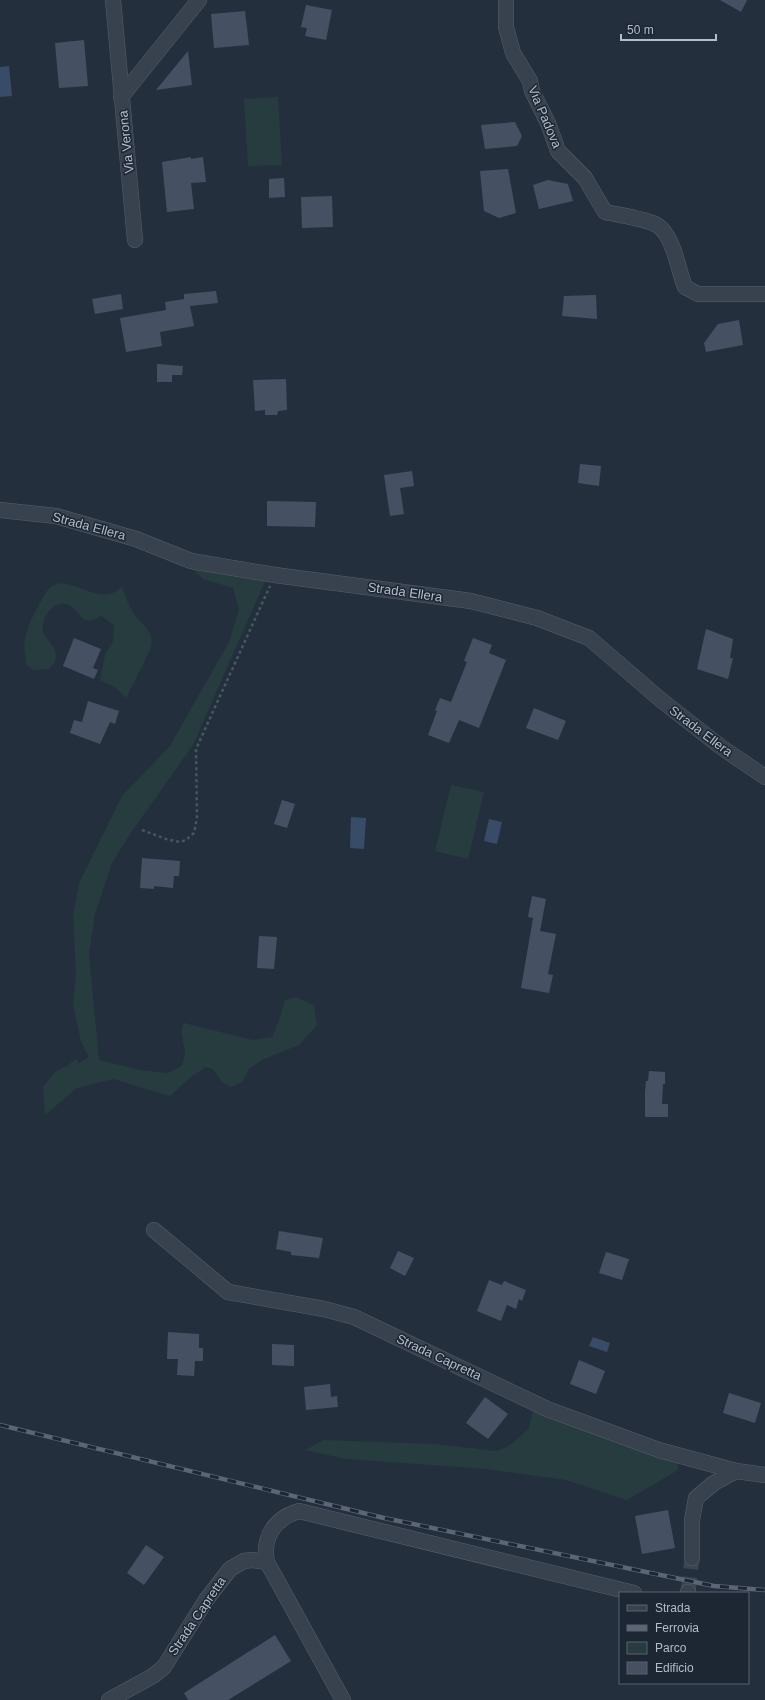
<svg xmlns="http://www.w3.org/2000/svg" width="765" height="1700" viewBox="0 0 765 1700" font-family="Arial,sans-serif">
	<rect width="100%" height="100%" fill="#242f3e"/>
	<!-- green -->
	<path fill="#263c3f" d="M 278,97 L 282,165 L 248,166 L 244,99 Z
		M 189,566 L 266,579 L 193,745 L 132,831 L 112,863 L 95,914 L 89,954 L 99,1060 L 140,1070 L 167,1073 L 182,1066 L 185,1053 L 181,1030 L 184,1023 L 253,1040 L 272,1037 L 279,1020 L 285,1000 L 296,997 L 314,1005 L 317,1025 L 299,1045 L 262,1060 L 249,1069 L 242,1082 L 231,1087 L 222,1082 L 213,1069 L 206,1067 L 192,1076 L 170,1096 L 113,1079 L 77,1088 L 45,1115 L 43,1087 L 55,1072 L 67,1066 L 76,1059 L 79,1063 L 89,1057 L 81,1042 L 73,1004 L 76,973 L 73,916 L 79,883 L 122,796 L 170,746 L 229,642 L 239,610 L 233,588 L 203,579 Z
		M 59,583 C 82,584 102,605 122,587 C 125,595 128,604 132,611 C 141,626 157,630 150,650 L 126,698 L 115,687 L 100,680 L 105,655 L 113,641 L 114,625 L 101,616 L 93,620 L 85,620 C 78,615 74,606 67,604 C 53,600 41,619 43,631 C 45,640 56,645 56,655 C 56,661 53,665 49,669 L 33,670 L 26,664 L 24,647 L 25,638 L 30,622 L 46,592 L 52,586 Z
		M 451,785 L 484,792 L 468,859 L 435,851 Z
		M 533,1411 L 677,1461 L 678,1470 L 627,1500 L 566,1480 L 486,1469 L 346,1459 L 305,1450 L 324,1440 L 435,1444 L 497,1451 L 512,1444 L 529,1428 Z"/>
	<!-- water -->
	<path fill="#394c67" d="M 9,66 L 12,96 L 0,97 L 0,67 Z
		M 351,817 L 366,818 L 364,849 L 350,848 Z
		M 489,819 L 502,822 L 497,844 L 484,841 Z
		M 593,1337 L 610,1343 L 607,1352 L 589,1346 Z"/>
	<!-- building -->
	<path fill="#455162" d="M 720,0 L 747,0 L 741,12 Z
		M 306,5 L 332,10 L 326,40 L 305,36 L 307,28 L 301,27 Z
		M 245,11 L 249,45 L 214,48 L 211,14 Z
		M 84,40 L 88,86 L 59,88 L 55,43 Z
		M 188,51 L 192,85 L 156,90 Z
		M 515,122 L 522,136 L 517,146 L 485,149 L 481,125 Z
		M 191,157 L 191,159 L 203,157 L 206,182 L 191,183 L 194,209 L 167,212 L 162,162 Z
		M 508,169 L 516,213 L 499,218 L 484,211 L 480,171 Z
		M 284,178 L 285,197 L 269,198 L 269,179 Z
		M 548,180 L 568,184 L 573,201 L 539,209 L 533,185 Z
		M 332,196 L 333,227 L 302,228 L 301,197 Z
		M 216,291 L 218,303 L 190,306 L 194,326 L 160,332 L 162,346 L 126,352 L 120,318 L 166,310 L 165,302 L 184,299 L 184,294 Z
		M 121,294 L 123,309 L 95,314 L 92,299 Z
		M 596,295 L 597,319 L 562,316 L 564,296 Z
		M 739,320 L 743,345 L 706,352 L 704,343 L 718,324 Z
		M 157,364 L 183,366 L 182,375 L 172,375 L 172,382 L 157,382 Z
		M 286,379 L 287,410 L 278,411 L 277,415 L 265,415 L 265,410 L 255,411 L 253,380 Z
		M 580,464 L 601,466 L 599,486 L 578,483 Z
		M 412,471 L 414,486 L 400,488 L 404,514 L 390,516 L 384,475 Z
		M 267,501 L 316,502 L 315,527 L 267,526 Z
		M 706,629 L 733,639 L 730,658 L 733,658 L 728,679 L 697,669 Z
		M 74,638 L 101,649 L 93,668 L 98,670 L 94,679 L 63,666 Z
		M 473,638 L 492,645 L 489,653 L 506,660 L 479,728 L 459,720 L 449,743 L 428,735 L 437,711 L 435,710 L 440,698 L 451,702 L 467,662 L 464,661 Z
		M 88,701 L 119,711 L 115,724 L 110,722 L 100,744 L 70,733 L 74,720 L 82,722 Z
		M 534,708 L 566,721 L 558,740 L 526,728 Z
		M 282,800 L 295,804 L 287,828 L 274,824 Z
		M 142,858 L 180,861 L 179,876 L 174,876 L 173,888 L 154,886 L 154,889 L 140,888 Z
		M 532,896 L 546,899 L 540,931 L 556,934 L 548,974 L 553,975 L 549,993 L 521,988 L 533,918 L 528,917 Z
		M 259,936 L 277,937 L 274,969 L 257,968 Z
		M 649,1071 L 665,1072 L 665,1084 L 663,1084 L 662,1104 L 668,1104 L 668,1117 L 645,1117 L 645,1092 L 646,1081 L 648,1081 Z
		M 279,1231 L 323,1238 L 319,1258 L 291,1255 L 291,1252 L 276,1249 Z
		M 398,1251 L 414,1258 L 405,1276 L 390,1268 Z
		M 606,1252 L 629,1259 L 622,1280 L 599,1273 Z
		M 489,1280 L 502,1285 L 504,1281 L 526,1290 L 522,1301 L 519,1299 L 516,1309 L 507,1305 L 501,1321 L 477,1311 Z
		M 168,1332 L 199,1334 L 199,1348 L 203,1348 L 203,1361 L 195,1361 L 194,1376 L 177,1375 L 178,1359 L 167,1359 Z
		M 272,1344 L 294,1345 L 294,1366 L 272,1365 Z
		M 579,1360 L 605,1371 L 596,1394 L 570,1384 Z
		M 330,1384 L 331,1397 L 337,1396 L 338,1407 L 306,1410 L 304,1387 Z
		M 729,1393 L 761,1403 L 755,1423 L 723,1413 Z
		M 485,1397 L 508,1414 L 488,1439 L 466,1423 Z
		M 668,1510 L 675,1548 L 642,1554 L 635,1516 Z
		M 146,1545 L 164,1557 L 144,1585 L 127,1573 Z
		M 275,1635 L 291,1661 L 228,1700 L 188,1700 L 184,1693 Z"/>
	<g fill="none" stroke-linecap="round" stroke-linejoin="round">
		<!-- minor-tunnel -->
		<path stroke="#3a4453" stroke-width="15" stroke-dasharray="15 8" stroke-linecap="butt" d="M 688,1592 L 692,1558"/>
		<!-- minor casing -->
		<g stroke="#565f6c" stroke-width="16">
			<path id="minor" d="M 113,0 L 135,240
				M 506,0 L 506,27 L 513,53 L 530,81 L 532,91 L 548,123 L 558,151 L 585,178 L 605,212 C 619,215 646,219 657,225 C 674,236 678,270 685,287 L 698,294 L 765,294
				M 121,97 L 199,0
				M 0,510 L 56,516 L 136,539 L 191,561 L 275,575 L 471,601 L 537,618 L 589,638 L 661,700 L 721,747 L 765,777
				M 154,1230 L 228,1292 L 324,1309 L 354,1317 L 547,1409 L 659,1450 L 736,1471
				M 692,1558 L 692,1520 L 696,1498 L 714,1483 L 736,1471 L 765,1475
				M 688,1593 L 688,1592
				M 109,1700 L 153,1676 L 164,1667 L 206,1600 L 230,1569 L 244,1561 L 252,1560 L 267,1562
				M 343,1700 L 267,1562 C 262,1537 275,1518 299,1511 L 634,1593"/>
		</g>
		<!-- path -->
		<path stroke="#44595c" stroke-width="2.5" stroke-dasharray="3 3" stroke-linecap="butt" d="M 142,830 L 166,839 L 180,842 L 186,840 L 194,833 L 197,818 L 196,749 L 270,586"/>
		<!-- minor -->
		<use href="#minor" stroke="#38414e" stroke-width="15"/>
		<!-- rail casing -->
		<g stroke="#5a6575" stroke-width="4.5">
			<path id="rail" d="M 0,1425 L 384,1518 L 714,1586 L 765,1590"/>
		</g>
		<!-- rail -->
		<use href="#rail" stroke="#1d2633" stroke-width="3" stroke-dasharray="9" stroke-linecap="butt"/>
	</g>
	<g text-anchor="middle" dominant-baseline="central" stroke-width="3" stroke-linejoin="round" paint-order="stroke">
		<!-- street labels -->
		<g font-size="13" fill="#b4bcc9" stroke="#1d2633">
			<text transform="translate(545 117) rotate(67)">Via Padova</text>
			<text transform="translate(126 142) rotate(-96)">Via Verona</text>
			<text transform="translate(89 526) rotate(15)">Strada Ellera</text>
			<text transform="translate(405 592) rotate(8)">Strada Ellera</text>
			<text transform="translate(701 731) rotate(37)">Strada Ellera</text>
			<text transform="translate(439 1357) rotate(25)">Strada Capretta</text>
			<text transform="translate(197 1616) rotate(-56)">Strada Capretta</text>
		</g>
	</g>
	<!-- legend -->
	<rect x="619" y="1592" width="130" height="92" fill="#1d2633" stroke="#59626f"/>
	<rect x="627" y="1605" width="20" height="6" fill="#38414e" stroke="#59626f"/>
	<text x="655" y="1612" font-size="12" fill="#b4bcc9">Strada</text>
	<rect x="627" y="1625" width="20" height="6" fill="#5a6575" stroke="#59626f"/>
	<text x="655" y="1632" font-size="12" fill="#b4bcc9">Ferrovia</text>
	<rect x="627" y="1642" width="20" height="12" fill="#263c3f" stroke="#59626f"/>
	<text x="655" y="1652" font-size="12" fill="#b4bcc9">Parco</text>
	<rect x="627" y="1662" width="20" height="12" fill="#455162" stroke="#59626f"/>
	<text x="655" y="1672" font-size="12" fill="#b4bcc9">Edificio</text>
	<!-- scale -->
	<path d="M621 34v6h95v-6" fill="none" stroke="#b4bcc9" stroke-width="2"/>
	<text x="627" y="34" font-size="12" fill="#b4bcc9" stroke="#1d2633" stroke-width="3" paint-order="stroke">50 m</text>
</svg>
